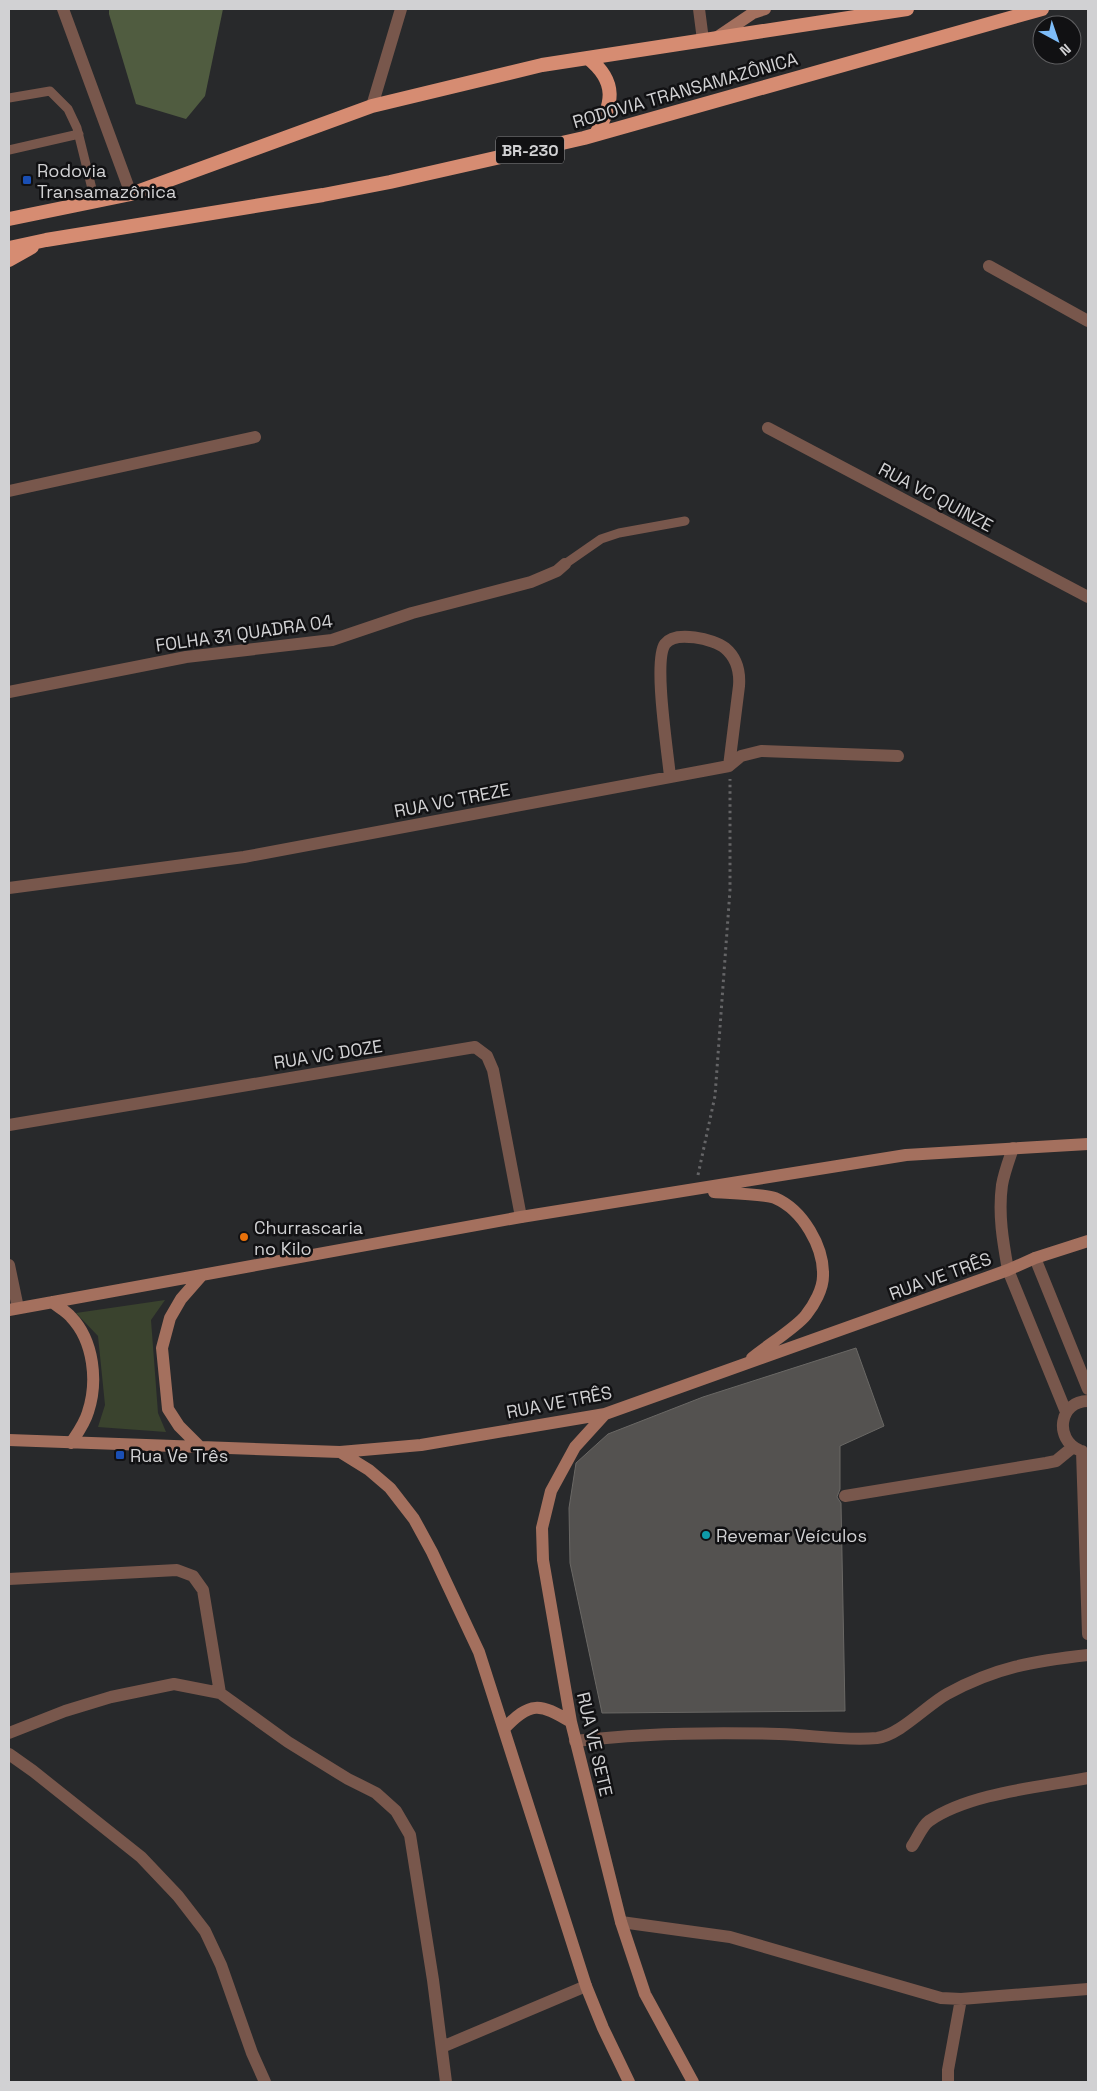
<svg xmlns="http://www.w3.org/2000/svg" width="1097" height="2091" viewBox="0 0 1097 2091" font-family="'Space Grotesk',sans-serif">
	<rect width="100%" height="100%" fill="#28292b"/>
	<!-- green -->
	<path fill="#3a432e" d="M 165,1300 L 151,1320 L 158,1413 L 166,1432 L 98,1427 L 105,1405 L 98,1336 L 76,1313 Z"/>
	<!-- forest -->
	<path fill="#505c40" d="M 109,9 L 223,9 L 205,96 L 186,119 L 136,104 L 109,14 Z"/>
	<!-- building -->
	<path fill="#545250" stroke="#6a6865" d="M 856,1348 L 884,1426 L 840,1446 L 840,1489 L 837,1497 L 841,1503 L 845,1711 L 602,1713 L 570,1563 L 569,1508 L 576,1463 L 608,1434 L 703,1397 Z"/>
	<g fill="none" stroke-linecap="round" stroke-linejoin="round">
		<!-- path -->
		<path stroke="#656567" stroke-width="3" stroke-dasharray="2.5 4" stroke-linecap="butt" d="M 698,1175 L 715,1096 L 730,890 L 730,779"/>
		<!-- service -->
		<path stroke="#78574c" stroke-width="9" d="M 9,98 L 50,91 L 68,109 L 77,128 L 95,201
			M 9,150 L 79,134
			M 565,564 L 601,539 L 619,533 L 685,521"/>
		<!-- minor -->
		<path stroke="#78574c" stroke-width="12" d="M 63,9 L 131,194
			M 699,9 L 703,40
			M 372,106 L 401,9
			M 989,266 L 1088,321
			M 768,428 L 1088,597
			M 9,491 L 255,437
			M 9,692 L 186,657 L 332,640 L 412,613 L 531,582 L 557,571 L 565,564
			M 670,777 C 668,753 653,661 665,644 C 675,630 714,639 725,648 C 737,658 740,673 739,686 L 729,766
			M 9,888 L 244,857 L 729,766 L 741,756 L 761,751 L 898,756
			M 9,1125 L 475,1047 L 487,1056 L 493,1070 L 521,1217
			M 1013,1148 C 1009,1160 1004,1173 1002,1185 C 998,1214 1003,1242 1008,1270 L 1066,1412
			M 1035,1258 L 1088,1389
			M 9,1265 L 18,1308
			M 1079,1450 C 1054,1439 1059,1401 1088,1401
			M 1082,1451 L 1088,1634
			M 845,1496 L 1046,1463 L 1056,1461 L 1073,1447
			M 9,1579 L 177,1570 L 193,1576 L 203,1590 L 220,1693
			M 9,1733 L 65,1711 L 111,1697 L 174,1684 L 220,1693 L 288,1742 L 348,1779 L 376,1793 L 396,1811 L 410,1835 L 433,1980 L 446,2082
			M 575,1741 C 643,1733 711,1732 779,1734 C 812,1735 845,1741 877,1738 C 900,1735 927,1705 947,1694 C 996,1667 1034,1661 1088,1655
			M 9,1754 L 33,1771 L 141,1857 L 178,1896 L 205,1931 L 221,1965 L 252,2053 L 265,2082
			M 912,1846 C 917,1839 922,1826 929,1821 C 969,1793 1041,1787 1088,1778
			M 621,1922 L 730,1937 L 941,1998 L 961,1999 L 1088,1989
			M 442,2047 L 586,1986
			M 948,2082 L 948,2070 L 961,1999"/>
		<!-- secondary -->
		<path stroke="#a4705e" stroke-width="12" d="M 716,38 L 753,13 L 765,9
			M 714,1192 C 727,1193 765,1194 775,1198 C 803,1210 824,1247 823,1276 C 823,1289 814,1305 806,1315 C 797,1327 765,1347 752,1358
			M 52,1302 C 58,1307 66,1311 71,1317 C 94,1341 98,1382 88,1412 C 85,1423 77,1434 71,1443
			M 9,1310 L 521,1217 L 906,1155 L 1088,1144
			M 605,1414 L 575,1447 L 551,1491 L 542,1528 L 543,1560 L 571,1722 L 621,1922 L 645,1994 L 693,2082
			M 9,1440 L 340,1452 L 421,1445 L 605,1414 L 1008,1270 L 1035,1258 L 1088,1241
			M 201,1448 L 179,1426 L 168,1409 L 162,1348 L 170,1318 L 181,1299 L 202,1275
			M 340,1452 L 369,1470 L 390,1488 L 414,1519 L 432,1552 L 479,1652 L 586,1986 L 603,2028 L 629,2082
			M 504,1729 C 530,1701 540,1703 571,1722"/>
		<!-- trunk -->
		<path stroke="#d68c72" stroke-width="14" d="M 588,58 C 618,82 613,104 596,134
			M 9,219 L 131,194 L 372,106 L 542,65 L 907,9
			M 9,248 L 46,240 L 323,195 L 390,182 L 584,138 L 1042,9
			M 9,260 L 32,247"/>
	</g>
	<!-- markers -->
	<g fill="#1a4fb4" stroke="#111113" stroke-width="2">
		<rect x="22" y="175" width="10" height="10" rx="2.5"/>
		<rect x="115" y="1450" width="10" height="10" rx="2.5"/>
	</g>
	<circle fill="#e8710a" stroke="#111113" stroke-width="2" cx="244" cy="1237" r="5"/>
	<circle fill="#0f9aa8" stroke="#111113" stroke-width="2" cx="706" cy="1535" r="5"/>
	<g text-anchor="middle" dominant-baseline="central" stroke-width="5" stroke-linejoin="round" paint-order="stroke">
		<!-- shield labels -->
		<rect fill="#111113" stroke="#979799" stroke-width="1" x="496" y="136.5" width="68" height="27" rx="4"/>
		<g font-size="16" font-weight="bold" fill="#d1d1d3">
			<text x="530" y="150">BR-230</text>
		</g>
		<!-- street labels -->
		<g font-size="18" fill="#d1d1d3" stroke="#111113">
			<text transform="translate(685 90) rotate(-16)">RODOVIA TRANSAMAZÔNICA</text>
			<text transform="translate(936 497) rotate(28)">RUA VC QUINZE</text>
			<text transform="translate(244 633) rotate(-8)">FOLHA 31 QUADRA 04</text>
			<text transform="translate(452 800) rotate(-11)">RUA VC TREZE</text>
			<text transform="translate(328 1054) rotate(-9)">RUA VC DOZE</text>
			<text transform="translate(940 1276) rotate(-20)">RUA VE TRÊS</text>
			<text transform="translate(559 1402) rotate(-11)">RUA VE TRÊS</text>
			<text transform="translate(595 1744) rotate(77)">RUA VE SETE</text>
		</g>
		<!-- poi labels -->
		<g font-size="18" fill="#d1d1d3" stroke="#111113" text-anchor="start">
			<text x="37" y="170">Rodovia<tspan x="37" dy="21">Transamazônica</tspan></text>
			<text x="254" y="1227">Churrascaria<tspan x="254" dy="21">no Kilo</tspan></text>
			<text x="130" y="1455">Rua Ve Três</text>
			<text x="716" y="1535">Revemar Veículos</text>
		</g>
	</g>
	<!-- border -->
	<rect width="1097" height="2091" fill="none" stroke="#d1d1d3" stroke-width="20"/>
	<!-- north arrow -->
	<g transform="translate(1057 40) rotate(140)"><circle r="24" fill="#111113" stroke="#5e5e60"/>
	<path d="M0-4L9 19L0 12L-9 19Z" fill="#7ebdf9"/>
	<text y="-8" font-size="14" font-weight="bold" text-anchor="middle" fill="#d1d1d3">N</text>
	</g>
</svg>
